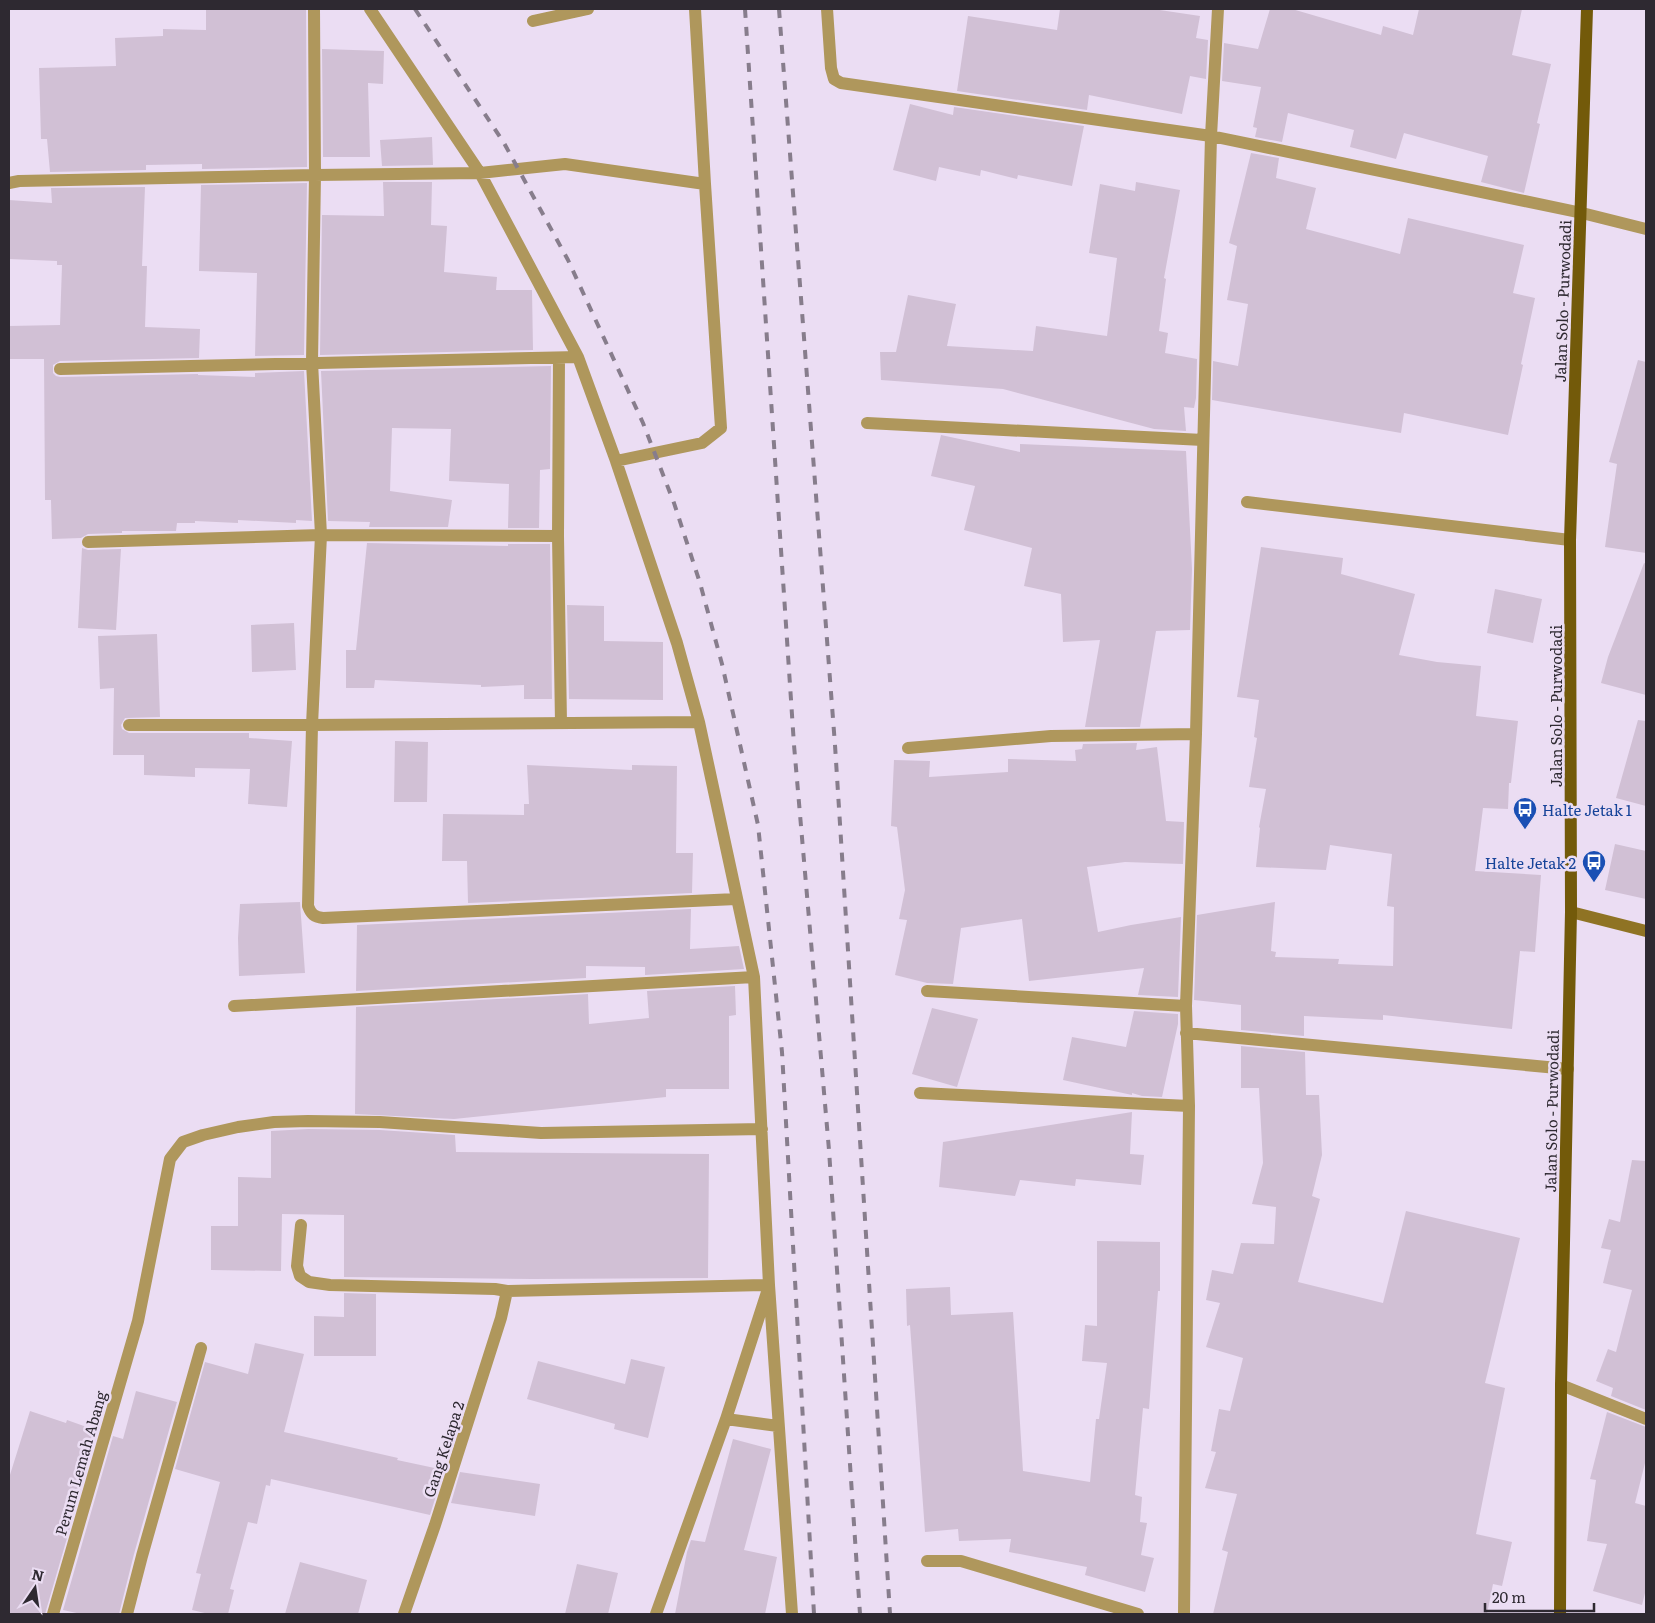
<svg xmlns="http://www.w3.org/2000/svg" width="1655" height="1623" viewBox="0 0 1655 1623" font-family="Literata,serif">
	<rect width="100%" height="100%" fill="#ebddf3"/>
	<!-- building -->
	<path fill="#d1c0d5" d="M 206,9 L 306,9 L 307,167 L 202,169 L 202,164 L 146,165 L 146,170 L 50,172 L 47,139 L 41,139 L 39,68 L 116,66 L 115,38 L 163,36 L 163,29 L 206,30 Z
		M 1060,9 L 1153,9 L 1200,16 L 1196,38 L 1208,40 L 1206,79 L 1190,76 L 1182,114 L 1089,95 L 1087,110 L 957,91 L 968,16 L 1057,30 Z
		M 1270,9 L 1292,9 L 1381,35 L 1383,26 L 1413,35 L 1419,9 L 1522,9 L 1512,55 L 1551,64 L 1537,123 L 1540,124 L 1524,193 L 1481,182 L 1488,156 L 1404,133 L 1396,159 L 1350,147 L 1354,130 L 1288,113 L 1282,142 L 1255,137 L 1257,128 L 1253,127 L 1261,87 L 1222,81 L 1224,43 L 1258,49 Z
		M 322,49 L 384,51 L 383,84 L 368,83 L 370,157 L 323,157 Z
		M 910,104 L 953,115 L 954,107 L 1084,126 L 1072,186 L 1018,175 L 1017,179 L 981,170 L 980,176 L 939,167 L 936,181 L 893,170 Z
		M 432,137 L 433,165 L 382,166 L 380,140 Z
		M 1251,153 L 1279,158 L 1276,178 L 1316,188 L 1306,229 L 1400,254 L 1408,218 L 1524,245 L 1513,293 L 1535,298 L 1521,364 L 1523,365 L 1508,435 L 1404,413 L 1401,433 L 1212,400 L 1213,361 L 1238,366 L 1248,304 L 1227,300 L 1237,246 L 1229,243 Z
		M 383,182 L 432,182 L 431,225 L 447,226 L 444,272 L 497,277 L 496,290 L 532,290 L 533,350 L 320,355 L 322,215 L 384,216 Z
		M 1136,182 L 1180,190 L 1164,278 L 1166,279 L 1159,331 L 1168,333 L 1165,353 L 1197,359 L 1196,398 L 1194,408 L 1184,407 L 1186,431 L 1154,429 L 1003,389 L 881,380 L 880,352 L 896,352 L 908,295 L 956,304 L 947,346 L 1033,351 L 1036,326 L 1107,336 L 1117,258 L 1089,253 L 1100,184 L 1135,191 Z
		M 307,183 L 304,355 L 255,356 L 257,273 L 199,271 L 201,185 Z
		M 145,187 L 142,266 L 147,266 L 145,327 L 200,329 L 199,358 L 60,361 L 53,365 L 53,373 L 56,376 L 60,377 L 198,374 L 198,375 L 255,377 L 255,373 L 304,371 L 312,521 L 296,520 L 296,523 L 238,520 L 238,523 L 195,521 L 195,523 L 177,523 L 176,531 L 122,531 L 122,533 L 88,534 L 81,538 L 52,539 L 51,500 L 45,500 L 44,359 L 9,359 L 9,326 L 60,325 L 62,265 L 57,265 L 57,261 L 9,259 L 9,200 L 52,203 L 51,188 Z
		M 1638,360 L 1646,362 L 1646,553 L 1605,547 L 1617,464 L 1609,462 Z
		M 551,366 L 550,469 L 540,470 L 539,528 L 508,528 L 509,484 L 449,481 L 451,429 L 392,428 L 390,491 L 452,500 L 448,527 L 369,527 L 370,522 L 328,521 L 321,371 Z
		M 941,435 L 1020,452 L 1020,444 L 1186,451 L 1192,569 L 1190,630 L 1156,631 L 1140,727 L 1085,727 L 1100,640 L 1063,642 L 1061,594 L 1024,586 L 1032,548 L 964,530 L 975,486 L 931,476 Z
		M 367,543 L 508,546 L 508,544 L 550,544 L 552,699 L 524,699 L 524,685 L 481,687 L 481,685 L 375,680 L 374,688 L 346,688 L 346,650 L 356,650 Z
		M 1261,547 L 1343,558 L 1341,574 L 1415,594 L 1399,655 L 1437,662 L 1481,666 L 1476,716 L 1518,721 L 1511,783 L 1509,783 L 1508,809 L 1483,808 L 1475,871 L 1541,875 L 1535,952 L 1520,951 L 1512,1029 L 1383,1015 L 1383,1020 L 1304,1016 L 1304,1036 L 1241,1030 L 1241,1005 L 1194,1000 L 1197,915 L 1275,902 L 1271,951 L 1276,952 L 1275,957 L 1339,959 L 1338,964 L 1393,966 L 1394,907 L 1387,906 L 1392,854 L 1330,845 L 1326,870 L 1256,867 L 1260,828 L 1259,827 L 1266,789 L 1249,787 L 1257,738 L 1254,737 L 1259,700 L 1237,697 Z
		M 82,548 L 88,550 L 121,549 L 116,630 L 78,628 Z
		M 1644,563 L 1646,564 L 1646,695 L 1601,683 L 1608,657 Z
		M 1495,589 L 1542,599 L 1533,643 L 1487,633 Z
		M 567,605 L 604,606 L 604,641 L 663,642 L 663,700 L 569,699 Z
		M 294,623 L 296,670 L 252,672 L 251,625 Z
		M 157,634 L 160,717 L 125,718 L 121,725 L 122,729 L 129,733 L 249,733 L 249,738 L 292,741 L 287,807 L 248,804 L 250,769 L 195,768 L 195,777 L 144,775 L 144,755 L 113,755 L 114,688 L 100,689 L 98,636 Z
		M 1638,720 L 1646,721 L 1646,806 L 1616,798 Z
		M 395,741 L 428,742 L 427,802 L 394,802 Z
		M 1137,743 L 1136,750 L 1157,747 L 1166,821 L 1184,822 L 1183,864 L 1125,862 L 1087,867 L 1098,932 L 1131,925 L 1181,917 L 1178,997 L 1138,995 L 1144,968 L 1029,981 L 1022,919 L 961,928 L 953,984 L 927,983 L 895,975 L 907,920 L 899,919 L 905,890 L 897,827 L 891,826 L 894,760 L 930,761 L 929,777 L 1008,772 L 1008,759 L 1076,761 L 1075,750 L 1082,749 L 1083,744 Z
		M 527,765 L 632,770 L 632,765 L 677,766 L 676,853 L 693,853 L 692,893 L 468,903 L 467,861 L 442,861 L 443,814 L 524,815 L 524,804 L 529,804 Z
		M 1615,844 L 1646,851 L 1646,899 L 1605,890 Z
		M 300,902 L 305,973 L 239,976 L 238,938 L 240,904 Z
		M 691,909 L 690,949 L 739,946 L 744,969 L 645,975 L 645,967 L 586,966 L 586,978 L 356,991 L 357,925 Z
		M 735,986 L 736,1015 L 729,1016 L 729,1089 L 666,1089 L 666,1097 L 454,1119 L 355,1114 L 356,1007 L 588,994 L 589,1024 L 649,1018 L 647,991 Z
		M 932,1008 L 978,1019 L 957,1087 L 912,1074 Z
		M 1134,1011 L 1178,1014 L 1178,1024 L 1162,1097 L 1142,1096 L 1132,1093 L 1132,1095 L 1063,1080 L 1072,1037 L 1126,1047 Z
		M 1241,1046 L 1305,1052 L 1306,1095 L 1319,1095 L 1322,1155 L 1312,1196 L 1320,1199 L 1298,1282 L 1383,1303 L 1406,1211 L 1520,1238 L 1485,1383 L 1505,1388 L 1476,1534 L 1512,1542 L 1502,1586 L 1493,1584 L 1487,1614 L 1213,1614 L 1228,1552 L 1222,1550 L 1237,1494 L 1205,1488 L 1216,1452 L 1211,1451 L 1219,1409 L 1230,1411 L 1243,1358 L 1206,1347 L 1220,1303 L 1206,1300 L 1212,1270 L 1233,1274 L 1241,1243 L 1274,1244 L 1276,1207 L 1252,1204 L 1263,1163 L 1259,1088 L 1241,1088 Z
		M 1132,1112 L 1130,1154 L 1144,1155 L 1141,1185 L 1076,1179 L 1075,1186 L 1020,1180 L 1015,1196 L 939,1187 L 943,1142 Z
		M 308,1129 L 380,1130 L 455,1135 L 456,1152 L 709,1154 L 708,1278 L 533,1279 L 344,1277 L 344,1215 L 282,1214 L 281,1271 L 211,1270 L 211,1226 L 238,1226 L 238,1177 L 271,1178 L 271,1131 Z
		M 1632,1160 L 1646,1161 L 1646,1410 L 1611,1396 L 1613,1388 L 1596,1381 L 1608,1349 L 1616,1352 L 1632,1290 L 1603,1283 L 1611,1250 L 1601,1248 L 1609,1219 L 1620,1222 Z
		M 1097,1241 L 1160,1242 L 1160,1291 L 1158,1291 L 1149,1409 L 1143,1408 L 1135,1495 L 1142,1497 L 1140,1522 L 1147,1523 L 1141,1555 L 1154,1558 L 1145,1592 L 1085,1575 L 1087,1567 L 1009,1552 L 1011,1539 L 959,1541 L 958,1529 L 925,1532 L 910,1325 L 907,1326 L 906,1289 L 950,1287 L 951,1315 L 1013,1312 L 1023,1471 L 1090,1482 L 1096,1419 L 1099,1419 L 1107,1363 L 1082,1361 L 1085,1325 L 1097,1326 Z
		M 344,1293 L 376,1294 L 376,1356 L 314,1356 L 314,1316 L 344,1317 Z
		M 255,1343 L 304,1354 L 284,1432 L 398,1458 L 397,1460 L 444,1470 L 430,1515 L 271,1479 L 270,1486 L 266,1485 L 257,1524 L 248,1522 L 230,1589 L 234,1590 L 228,1614 L 209,1614 L 192,1610 L 201,1574 L 196,1573 L 220,1482 L 175,1469 L 205,1362 L 248,1374 Z
		M 631,1359 L 665,1367 L 648,1438 L 614,1429 L 615,1424 L 527,1399 L 538,1361 L 625,1384 Z
		M 136,1391 L 177,1402 L 134,1554 L 119,1614 L 81,1614 L 63,1610 L 113,1436 L 123,1439 Z
		M 30,1411 L 66,1423 L 67,1420 L 98,1431 L 45,1614 L 9,1614 L 9,1478 Z
		M 1607,1412 L 1646,1427 L 1646,1459 L 1635,1503 L 1646,1506 L 1646,1589 L 1642,1605 L 1593,1591 L 1607,1544 L 1587,1541 L 1596,1480 L 1590,1479 Z
		M 733,1439 L 771,1449 L 744,1550 L 777,1557 L 765,1614 L 675,1614 L 687,1552 L 691,1540 L 705,1542 Z
		M 460,1472 L 540,1484 L 535,1516 L 451,1503 Z
		M 300,1562 L 367,1580 L 358,1614 L 285,1614 Z
		M 577,1564 L 618,1573 L 608,1614 L 565,1614 Z"/>
	<g fill="none" stroke-linecap="round" stroke-linejoin="round">
		<!-- service -->
		<path stroke="#af975c" stroke-width="12" d="M 1247,502 L 1570,540
			M 301,1225 L 297,1266 L 300,1276 L 309,1282 L 330,1285 L 495,1289 L 507,1291"/>
		<!-- minor -->
		<path stroke="#af975c" stroke-width="12" d="M 314,9 L 315,175 L 312,362 L 321,535 L 312,725 L 308,906 C 311,914 314,917 323,918 L 736,899
			M 370,9 L 480,173 L 578,357 L 616,461 L 677,643 L 699,722 L 754,977 L 769,1285 L 792,1614
			M 695,9 L 705,184
			M 827,9 L 831,68 L 834,79 L 841,83 L 1211,136 L 1218,9
			M 533,21 L 588,9
			M 9,183 L 19,181 L 315,175 L 480,173 L 565,164 L 705,184 L 721,428 L 702,443 L 616,461
			M 559,358 L 558,536 L 561,723
			M 60,369 L 578,357
			M 867,423 L 1203,440
			M 88,542 L 321,535 L 558,536
			M 129,725 L 312,725 L 699,722
			M 908,748 L 1051,736 L 1196,734
			M 927,991 L 1186,1006
			M 234,1006 L 754,977
			M 1186,1033 L 1568,1069
			M 920,1093 L 1189,1106
			M 1561,1385 L 1646,1419
			M 726,1419 L 767,1292
			M 927,1561 L 961,1561 L 1138,1614
			M 53,1614 L 138,1321 L 170,1159 L 183,1142 L 203,1135 L 238,1127 L 274,1122 L 308,1121 L 380,1122 L 541,1133 L 762,1129
			M 127,1614 L 142,1556 L 201,1348
			M 404,1614 L 435,1525 L 501,1318 L 507,1291 L 769,1285
			M 656,1614 L 726,1419 L 778,1426
			M 1184,1614 L 1189,1106 L 1186,1006 L 1196,734 L 1211,136 L 1582,213 L 1646,229"/>
		<!-- secondary -->
		<path stroke="#8f7324" stroke-width="12" d="M 1571,912 L 1646,931"/>
		<!-- primary -->
		<path stroke="#735a0a" stroke-width="12" d="M 1560,1614 L 1561,1385 L 1571,912 L 1570,540 L 1587,9"/>
		<!-- rail -->
		<path stroke="#877d8c" stroke-width="4" stroke-dasharray="9 9" stroke-linecap="butt" d="M 415,9 L 504,143 L 568,260 L 643,423 L 674,503 L 700,583 L 722,664 L 758,825 L 782,1052 L 814,1614
			M 745,9 L 794,745 L 829,1150 L 860,1614
			M 779,9 L 835,745 L 890,1614"/>
	</g>
	<!-- icons -->
	<defs>
		<g id="bus-pin" transform="scale(1.25)"><path d="M0 17L-7.5 6A9.5 9.5 0 1 1 7.5 6Z" fill="#1a4fb4" stroke="#ebddf3"/><path d="M-5-6H5V4H4V6H2V4H-2V6H-4V4H-5ZM-3.5-4V0h7V-4ZM-3.5 1.2v1.5H-2V1.2ZM2 1.2v1.5H3.5V1.2Z" fill="#fff"/></g>
	</defs>
	<g fill-rule="evenodd">
		<use href="#bus-pin" x="1525" y="809"/>
		<use href="#bus-pin" x="1594" y="862"/>
	</g>
	<g text-anchor="middle" dominant-baseline="central" stroke-width="5" stroke-linejoin="round" paint-order="stroke">
		<!-- street labels -->
		<g font-size="15" fill="#2e2931" stroke="#ebddf3">
			<text transform="translate(1562 301) rotate(-88)">Jalan Solo - Purwodadi</text>
			<text transform="translate(1555 706) rotate(-90)">Jalan Solo - Purwodadi</text>
			<text transform="translate(1551 1111) rotate(-89)">Jalan Solo - Purwodadi</text>
			<text transform="translate(443 1449) rotate(-72)">Gang Kelapa 2</text>
			<text transform="translate(80 1463) rotate(-74)">Perum Lemah Abang</text>
		</g>
		<!-- transit labels -->
		<g font-size="15" fill="#164399" stroke="#ebddf3" text-anchor="start">
			<text x="1542" y="809">Halte Jetak 1</text>
			<text x="1576" y="862" text-anchor="end">Halte Jetak 2</text>
		</g>
	</g>
	<!-- border -->
	<rect width="1655" height="1623" fill="none" stroke="#2e2931" stroke-width="20"/>
	<!-- north arrow -->
	<g transform="translate(35 1588) rotate(13)" stroke="#ebddf3" stroke-width="4" paint-order="stroke">
	<path d="M0-4L9 19L0 12L-9 19Z" fill="#2e2931"/>
	<text y="-8" font-size="14" font-weight="bold" text-anchor="middle" fill="#2e2931">N</text>
	</g>
	<!-- scale -->
	<path d="M1485 1603v8h109v-8" fill="none" stroke="#2e2931" stroke-width="2.5"/>
	<text x="1492" y="1603" font-size="15" fill="#2e2931" stroke="#ebddf3" stroke-width="4" paint-order="stroke">20 m</text>
</svg>
